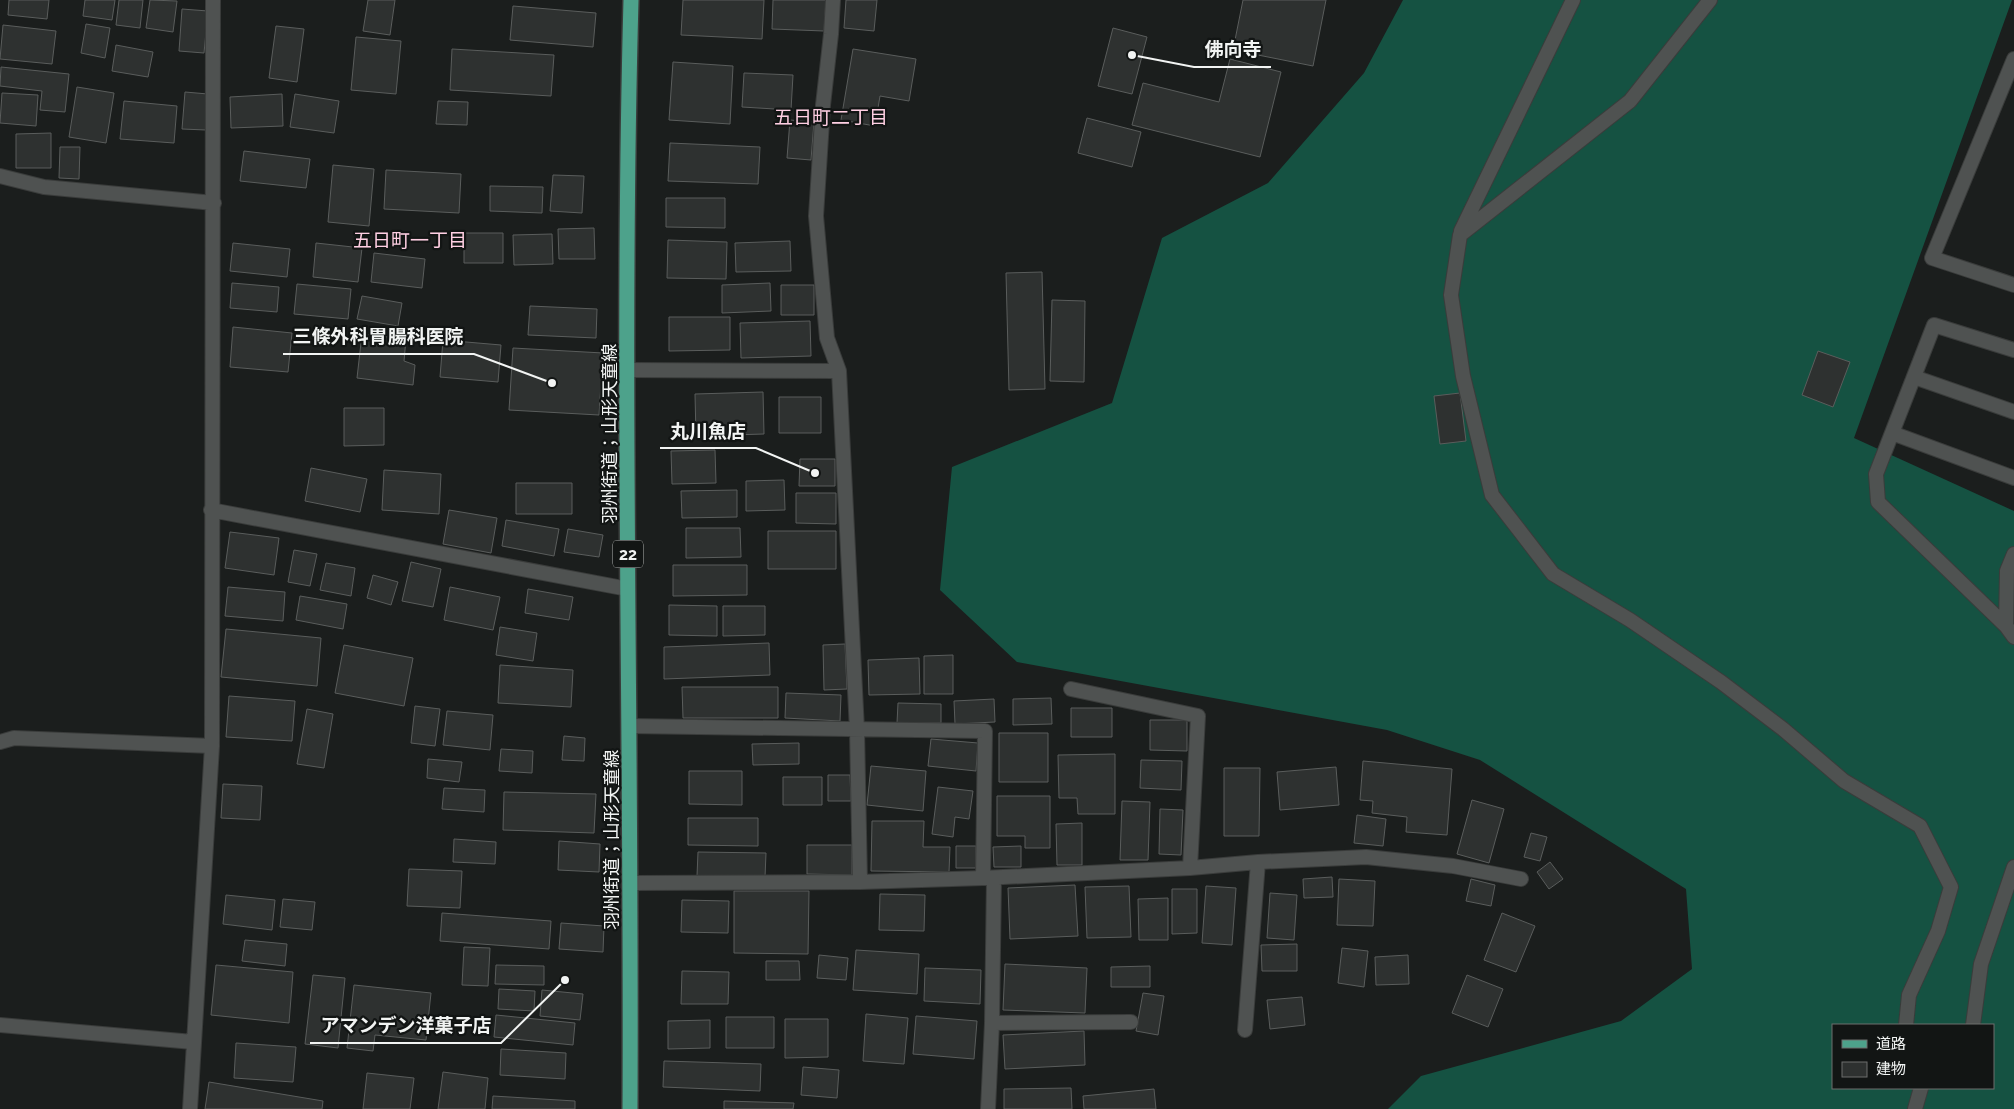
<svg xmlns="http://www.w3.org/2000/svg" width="2014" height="1109" viewBox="0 0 2014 1109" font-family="Raleway,'Noto Sans JP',sans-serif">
	<rect width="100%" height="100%" fill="#1b1e1d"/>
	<!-- forest -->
	<path fill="#155242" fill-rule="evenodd" d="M 1403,0 L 2012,0 L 1854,438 L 2014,511 L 2014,1109 L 1388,1109 L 1421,1076 L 1621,1021 L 1692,969 L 1686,889 L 1480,760 L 1387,730 L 1017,662 L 940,590 L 952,467 L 1112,403 L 1162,238 L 1268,183 L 1364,73 ZM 1833,1025 L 1993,1025 L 1993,1088 L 1833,1088 Z"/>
	<!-- building -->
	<path fill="#2e3130" stroke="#5a5d5c" d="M 9,0 L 49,0 L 47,19 L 8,15 Z
		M 85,0 L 115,0 L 112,20 L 83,16 Z
		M 119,0 L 143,0 L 140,28 L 116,25 Z
		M 150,0 L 177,1 L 173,32 L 146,28 Z
		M 368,0 L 395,0 L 390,35 L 363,31 Z
		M 683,0 L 764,0 L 762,39 L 681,35 Z
		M 773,0 L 826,0 L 824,31 L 772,29 Z
		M 846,0 L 877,0 L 874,31 L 844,28 Z
		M 1243,0 L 1326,0 L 1313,66 L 1233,50 Z
		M 513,6 L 596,13 L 593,47 L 510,40 Z
		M 182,9 L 208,11 L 204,53 L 179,51 Z
		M 86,24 L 110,28 L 105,58 L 81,53 Z
		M 3,25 L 56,31 L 52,64 L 0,59 Z
		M 276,26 L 304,29 L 297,82 L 269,78 Z
		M 1113,28 L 1147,37 L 1132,94 L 1098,86 Z
		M 356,37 L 401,41 L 396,94 L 351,90 Z
		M 116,45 L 153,52 L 148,77 L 112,71 Z
		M 452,49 L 554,55 L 551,96 L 450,90 Z
		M 853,49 L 916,59 L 909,101 L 880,96 L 875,126 L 841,120 Z
		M 1230,59 L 1281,72 L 1260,157 L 1132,125 L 1143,83 L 1219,102 Z
		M 673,62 L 733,66 L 730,124 L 669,120 Z
		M 1,67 L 69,74 L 65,112 L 40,110 L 42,91 L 0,86 Z
		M 744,73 L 793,75 L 791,110 L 742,107 Z
		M 77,87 L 114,93 L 106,143 L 69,137 Z
		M 185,92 L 208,94 L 206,130 L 182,129 Z
		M 2,93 L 38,95 L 36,126 L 0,123 Z
		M 282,94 L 283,126 L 231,128 L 230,97 Z
		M 295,94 L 339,101 L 334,133 L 290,127 Z
		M 124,101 L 177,106 L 174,143 L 120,139 Z
		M 438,101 L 468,102 L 467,125 L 436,124 Z
		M 1087,118 L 1141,132 L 1132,167 L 1078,153 Z
		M 790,120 L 814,122 L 811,160 L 787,158 Z
		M 51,133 L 51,168 L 16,168 L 16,134 Z
		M 670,143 L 760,147 L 758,184 L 668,181 Z
		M 60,147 L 80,147 L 79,179 L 59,178 Z
		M 244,151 L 310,159 L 306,188 L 240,181 Z
		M 333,165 L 374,169 L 369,226 L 328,222 Z
		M 386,170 L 461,174 L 459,213 L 384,209 Z
		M 553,175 L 584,176 L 582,213 L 550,211 Z
		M 490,186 L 543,187 L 542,213 L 490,211 Z
		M 666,198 L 725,198 L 725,228 L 666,227 Z
		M 594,228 L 595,259 L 559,259 L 558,229 Z
		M 464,233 L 503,233 L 503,263 L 464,263 Z
		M 552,234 L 553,264 L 514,265 L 513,235 Z
		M 668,240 L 727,242 L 726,279 L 667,278 Z
		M 790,241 L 791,271 L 736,272 L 735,243 Z
		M 233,243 L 290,249 L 287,277 L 230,271 Z
		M 316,243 L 362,248 L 358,282 L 313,277 Z
		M 374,253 L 425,259 L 422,288 L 371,282 Z
		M 1042,272 L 1045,389 L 1009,390 L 1006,273 Z
		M 232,283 L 279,287 L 277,312 L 230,308 Z
		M 770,283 L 771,311 L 722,313 L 722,285 Z
		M 297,284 L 351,289 L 348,319 L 294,314 Z
		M 781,285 L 814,285 L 814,315 L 781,315 Z
		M 362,296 L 402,303 L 398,326 L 357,319 Z
		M 1052,300 L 1085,301 L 1084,382 L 1050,381 Z
		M 530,306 L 597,309 L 596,338 L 528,335 Z
		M 669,317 L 730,317 L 730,350 L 669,351 Z
		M 810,321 L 811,356 L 741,358 L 740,323 Z
		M 233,327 L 292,333 L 288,372 L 230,367 Z
		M 362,334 L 406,339 L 404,361 L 415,365 L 413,385 L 357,378 Z
		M 443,340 L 501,345 L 498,382 L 440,377 Z
		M 513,348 L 603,353 L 599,415 L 509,410 Z
		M 1818,351 L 1850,362 L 1833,407 L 1802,395 Z
		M 763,392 L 764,434 L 696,436 L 695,394 Z
		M 1460,393 L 1466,441 L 1440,444 L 1434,396 Z
		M 779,397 L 821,397 L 821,433 L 779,433 Z
		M 344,408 L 384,408 L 384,445 L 344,446 Z
		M 715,450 L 716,483 L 672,484 L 671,451 Z
		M 800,459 L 835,459 L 835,486 L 799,486 Z
		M 311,468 L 367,479 L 360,512 L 305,501 Z
		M 384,470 L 441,474 L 439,514 L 382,510 Z
		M 784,480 L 785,510 L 746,511 L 746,481 Z
		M 516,483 L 572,483 L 572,514 L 516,514 Z
		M 737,490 L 737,517 L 682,518 L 681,491 Z
		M 796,493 L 836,493 L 836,524 L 796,523 Z
		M 449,510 L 497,518 L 491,553 L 443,544 Z
		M 506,520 L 559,529 L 554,556 L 502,546 Z
		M 686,528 L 740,528 L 741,557 L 686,558 Z
		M 568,529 L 603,535 L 599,557 L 564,552 Z
		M 768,531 L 836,531 L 836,569 L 768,569 Z
		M 230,532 L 279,538 L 274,575 L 225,568 Z
		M 294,550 L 317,554 L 310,586 L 288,582 Z
		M 411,562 L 441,569 L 433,607 L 402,601 Z
		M 326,563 L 355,568 L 351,596 L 320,590 Z
		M 673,565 L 747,565 L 747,595 L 673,596 Z
		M 373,575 L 398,582 L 391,605 L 367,598 Z
		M 228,587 L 285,592 L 283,621 L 225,616 Z
		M 450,587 L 500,597 L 493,630 L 444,620 Z
		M 528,589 L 573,597 L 569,620 L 525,613 Z
		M 300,596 L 347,604 L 343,629 L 296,620 Z
		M 669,605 L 717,606 L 717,636 L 669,635 Z
		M 723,606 L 765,606 L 765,635 L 723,636 Z
		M 500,627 L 537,633 L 533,661 L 496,655 Z
		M 226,629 L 321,638 L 317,686 L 221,677 Z
		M 769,643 L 770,675 L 664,679 L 664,647 Z
		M 845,644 L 847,689 L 824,690 L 823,645 Z
		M 344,645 L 413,658 L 404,706 L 335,693 Z
		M 953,655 L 953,694 L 924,694 L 924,656 Z
		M 919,658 L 920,694 L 869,695 L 868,660 Z
		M 500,665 L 573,670 L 571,707 L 498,703 Z
		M 682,687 L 778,687 L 778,718 L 683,718 Z
		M 786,693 L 841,695 L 840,721 L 785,718 Z
		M 229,696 L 295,701 L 292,741 L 226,737 Z
		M 1051,698 L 1052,724 L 1013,725 L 1013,699 Z
		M 994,699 L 995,722 L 955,724 L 954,701 Z
		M 898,703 L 941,704 L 941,723 L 897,723 Z
		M 415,706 L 440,709 L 435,746 L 411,743 Z
		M 1071,708 L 1112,708 L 1112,737 L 1071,737 Z
		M 307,709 L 333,714 L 324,768 L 297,764 Z
		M 447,711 L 493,715 L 490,750 L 443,745 Z
		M 1150,720 L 1187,720 L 1187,751 L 1150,750 Z
		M 999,733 L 1048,733 L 1048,782 L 999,782 Z
		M 564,736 L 585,738 L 584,761 L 562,760 Z
		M 931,739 L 978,743 L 976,771 L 928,766 Z
		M 799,743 L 799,764 L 753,765 L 752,744 Z
		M 501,749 L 533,751 L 532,773 L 499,771 Z
		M 1115,754 L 1115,814 L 1078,814 L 1077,798 L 1059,798 L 1058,755 Z
		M 428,759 L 462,762 L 459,782 L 427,778 Z
		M 1141,760 L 1182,761 L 1181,790 L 1140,788 Z
		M 1363,761 L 1452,769 L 1447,835 L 1406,832 L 1407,817 L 1372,813 L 1373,801 L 1360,800 Z
		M 871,766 L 926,771 L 923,811 L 867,805 Z
		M 1336,767 L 1339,805 L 1280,810 L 1277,772 Z
		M 1224,768 L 1260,768 L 1259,836 L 1224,836 Z
		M 689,771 L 742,771 L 742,805 L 689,804 Z
		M 828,775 L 850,775 L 851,801 L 828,801 Z
		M 783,777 L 822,777 L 822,805 L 783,805 Z
		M 223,784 L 262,786 L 260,820 L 221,818 Z
		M 938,787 L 973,791 L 969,819 L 955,817 L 953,837 L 932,834 Z
		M 444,788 L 485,790 L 484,812 L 442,809 Z
		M 504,792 L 596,794 L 594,833 L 503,830 Z
		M 997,796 L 1050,796 L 1050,848 L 1025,848 L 1025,836 L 997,836 Z
		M 1472,800 L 1504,809 L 1489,863 L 1457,854 Z
		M 1122,801 L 1150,802 L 1148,860 L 1120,860 Z
		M 1160,809 L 1183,810 L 1181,855 L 1159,854 Z
		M 1357,815 L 1386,819 L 1383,846 L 1354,843 Z
		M 688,818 L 758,818 L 758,846 L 688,845 Z
		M 872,821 L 924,821 L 923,847 L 950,847 L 949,872 L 871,871 Z
		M 1082,823 L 1082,865 L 1057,865 L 1056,824 Z
		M 1531,833 L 1547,837 L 1540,861 L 1524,857 Z
		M 454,839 L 496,842 L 495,864 L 453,862 Z
		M 559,841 L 600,844 L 599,872 L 558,870 Z
		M 807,845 L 852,845 L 852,875 L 807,874 Z
		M 956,846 L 976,846 L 976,868 L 956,868 Z
		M 1021,846 L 1021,867 L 994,867 L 993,847 Z
		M 698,852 L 766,853 L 765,877 L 697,876 Z
		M 1550,862 L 1563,879 L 1549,889 L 1537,872 Z
		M 409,869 L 462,871 L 460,908 L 407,906 Z
		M 1332,877 L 1333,897 L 1304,898 L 1303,879 Z
		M 1339,879 L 1375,881 L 1373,926 L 1337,925 Z
		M 1471,879 L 1495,885 L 1491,906 L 1466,901 Z
		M 1075,885 L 1078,936 L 1010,939 L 1008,888 Z
		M 1129,886 L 1131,937 L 1087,938 L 1085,887 Z
		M 1206,886 L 1236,888 L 1232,945 L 1202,943 Z
		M 1172,889 L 1197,889 L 1197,933 L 1172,934 Z
		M 734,891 L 809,891 L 808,954 L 734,953 Z
		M 1270,893 L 1297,895 L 1294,940 L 1267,938 Z
		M 880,894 L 925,895 L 924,931 L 879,930 Z
		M 226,895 L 275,900 L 272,930 L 223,924 Z
		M 1168,898 L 1168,940 L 1139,940 L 1138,899 Z
		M 283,899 L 315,902 L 312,930 L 280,927 Z
		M 682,900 L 729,901 L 728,933 L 681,932 Z
		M 442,913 L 551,921 L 549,949 L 440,941 Z
		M 1502,913 L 1535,926 L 1516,972 L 1484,960 Z
		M 561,923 L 604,926 L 603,952 L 559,949 Z
		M 245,940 L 287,944 L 285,966 L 242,961 Z
		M 1297,944 L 1297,971 L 1262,971 L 1261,945 Z
		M 464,947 L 490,948 L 488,986 L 462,985 Z
		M 1342,948 L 1368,951 L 1364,987 L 1338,983 Z
		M 856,950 L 919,954 L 917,994 L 853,990 Z
		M 819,955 L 848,958 L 846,980 L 817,978 Z
		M 1408,955 L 1409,984 L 1376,985 L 1375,957 Z
		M 766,961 L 799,961 L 800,980 L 766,980 Z
		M 1005,964 L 1087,968 L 1085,1013 L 1003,1010 Z
		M 216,965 L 293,972 L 289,1023 L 211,1015 Z
		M 496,965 L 544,966 L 544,985 L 495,984 Z
		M 1150,966 L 1150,987 L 1111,987 L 1111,967 Z
		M 925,968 L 981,970 L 980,1004 L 924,1001 Z
		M 682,971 L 729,972 L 728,1004 L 681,1004 Z
		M 313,975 L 345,978 L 338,1048 L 305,1044 Z
		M 1467,975 L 1503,989 L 1488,1027 L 1452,1013 Z
		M 354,985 L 431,993 L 426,1040 L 375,1035 L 373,1051 L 347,1048 Z
		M 499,989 L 535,991 L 534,1011 L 498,1009 Z
		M 542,990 L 583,994 L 580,1020 L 540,1016 Z
		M 1143,993 L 1164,996 L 1158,1035 L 1136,1031 Z
		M 1302,997 L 1305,1025 L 1270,1029 L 1267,1000 Z
		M 866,1014 L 908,1018 L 904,1064 L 863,1061 Z
		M 496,1015 L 575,1023 L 573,1045 L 494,1037 Z
		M 916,1016 L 977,1021 L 974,1059 L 913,1054 Z
		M 726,1017 L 774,1017 L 774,1048 L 726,1048 Z
		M 785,1019 L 828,1019 L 828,1057 L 785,1058 Z
		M 710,1020 L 710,1048 L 668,1049 L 668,1021 Z
		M 1084,1031 L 1085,1065 L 1005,1069 L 1003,1035 Z
		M 236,1043 L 296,1047 L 293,1082 L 234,1078 Z
		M 501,1049 L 566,1053 L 565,1079 L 500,1075 Z
		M 664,1061 L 761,1064 L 760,1091 L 663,1087 Z
		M 803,1067 L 839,1070 L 837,1098 L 801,1095 Z
		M 443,1072 L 488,1078 L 485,1109 L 438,1109 Z
		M 367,1073 L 414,1078 L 410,1109 L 363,1109 Z
		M 209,1082 L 323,1101 L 322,1109 L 205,1109 Z
		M 1071,1088 L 1072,1109 L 1004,1109 L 1004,1089 Z
		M 1154,1089 L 1156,1109 L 1084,1109 L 1083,1096 Z
		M 493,1096 L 575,1101 L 575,1109 L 492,1109 Z
		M 724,1101 L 794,1103 L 793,1109 L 724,1109 Z"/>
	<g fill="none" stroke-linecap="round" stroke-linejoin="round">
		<!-- lane casing -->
		<g stroke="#3a3c3b" stroke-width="16">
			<path id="lane" d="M 1710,0 L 1630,101 L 1460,235 L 1451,295 L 1463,376 L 1492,495 L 1553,574 L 1630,620 L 1721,682 L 1783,729 L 1844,781 L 1920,826 L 1951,887 L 1938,931 L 1909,995 L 1906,1025
				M 2014,59 L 1932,258 L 2014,285
				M 0,176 L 44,187 L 214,203
				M 1461,231 L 1573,0
				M 628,370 L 839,371 L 827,338 L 816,216 L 823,105 L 831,34 L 833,0
				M 839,371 L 857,730 L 860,882
				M 1914,377 L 2014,412
				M 1892,433 L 2014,478
				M 211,510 L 628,589
				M 2014,554 L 2007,571 L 2006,626 L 2014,637
				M 2006,626 L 1878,502 L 1876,474 L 1934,325 L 2014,350
				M 1071,689 L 1198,716 L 1190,868
				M 629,726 L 985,731 L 983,878
				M 0,742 L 14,738 L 212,746
				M 631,883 L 860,882 L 983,878 L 1190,868 L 1258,862 L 1366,857 L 1453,866 L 1521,879
				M 992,1023 L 1131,1022
				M 0,1025 L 193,1042
				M 1973,1025 L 1981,964 L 2014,867
				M 1245,1030 L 1258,862
				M 190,1109 L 212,746 L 213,0
				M 988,1109 L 992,1023 L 994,878
				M 1915,1109 L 1921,1088"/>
		</g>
		<!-- primary casing -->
		<g stroke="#3a3c3b" stroke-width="18">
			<path id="primary" d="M 630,1109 C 632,739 621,369 631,0"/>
		</g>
		<!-- lane -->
		<use href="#lane" stroke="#4f5251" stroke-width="14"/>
		<!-- primary -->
		<use href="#primary" stroke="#4da28b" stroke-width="15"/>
	</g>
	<g text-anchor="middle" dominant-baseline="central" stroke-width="4.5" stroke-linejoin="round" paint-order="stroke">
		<!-- shield labels -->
		<rect fill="#121514" stroke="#afb1b0" stroke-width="1" x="613" y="540.5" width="30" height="27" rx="4"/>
		<g font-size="16" font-weight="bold" fill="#f2f4f3">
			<text x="628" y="554">22</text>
		</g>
		<!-- street labels -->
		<g font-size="18" fill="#f2f4f3" stroke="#121514">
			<text transform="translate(609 434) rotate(-90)">羽州街道；山形天童線</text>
			<text transform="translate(611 840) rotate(-90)">羽州街道；山形天童線</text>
		</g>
		<!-- neighbourhood labels -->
		<g font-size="19" fill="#ffcfe3" stroke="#121514">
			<text x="831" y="117">五日町二丁目</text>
			<text x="410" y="240">五日町一丁目</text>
		</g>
	</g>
	<!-- callouts -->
	<path fill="none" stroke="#f2f4f3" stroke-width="2" d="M1132 55L1194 67H1271M552 383L474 354H283M815 473L756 448H660M565 980L501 1043H310"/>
	<g fill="#f2f4f3" stroke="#121514" stroke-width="2">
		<circle cx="1132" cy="55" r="5"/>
		<circle cx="552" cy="383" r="5"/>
		<circle cx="815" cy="473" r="5"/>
		<circle cx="565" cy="980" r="5"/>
	</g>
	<g font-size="19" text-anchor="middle" font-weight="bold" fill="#f2f4f3" stroke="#121514" stroke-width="4.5" stroke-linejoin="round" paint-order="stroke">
		<text x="1233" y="56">佛向寺</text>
		<text x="378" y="343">三條外科胃腸科医院</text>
		<text x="708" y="438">丸川魚店</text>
		<text x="406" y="1032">アマンデン洋菓子店</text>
	</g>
	<!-- legend -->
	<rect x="1832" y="1024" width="162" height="65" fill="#121514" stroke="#6c6e6d"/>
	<rect x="1842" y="1040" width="25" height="8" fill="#4da28b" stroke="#6c6e6d"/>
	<text x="1876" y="1049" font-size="15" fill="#f2f4f3">道路</text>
	<rect x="1842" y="1062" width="25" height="15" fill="#2e3130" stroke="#6c6e6d"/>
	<text x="1876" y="1074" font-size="15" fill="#f2f4f3">建物</text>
</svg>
